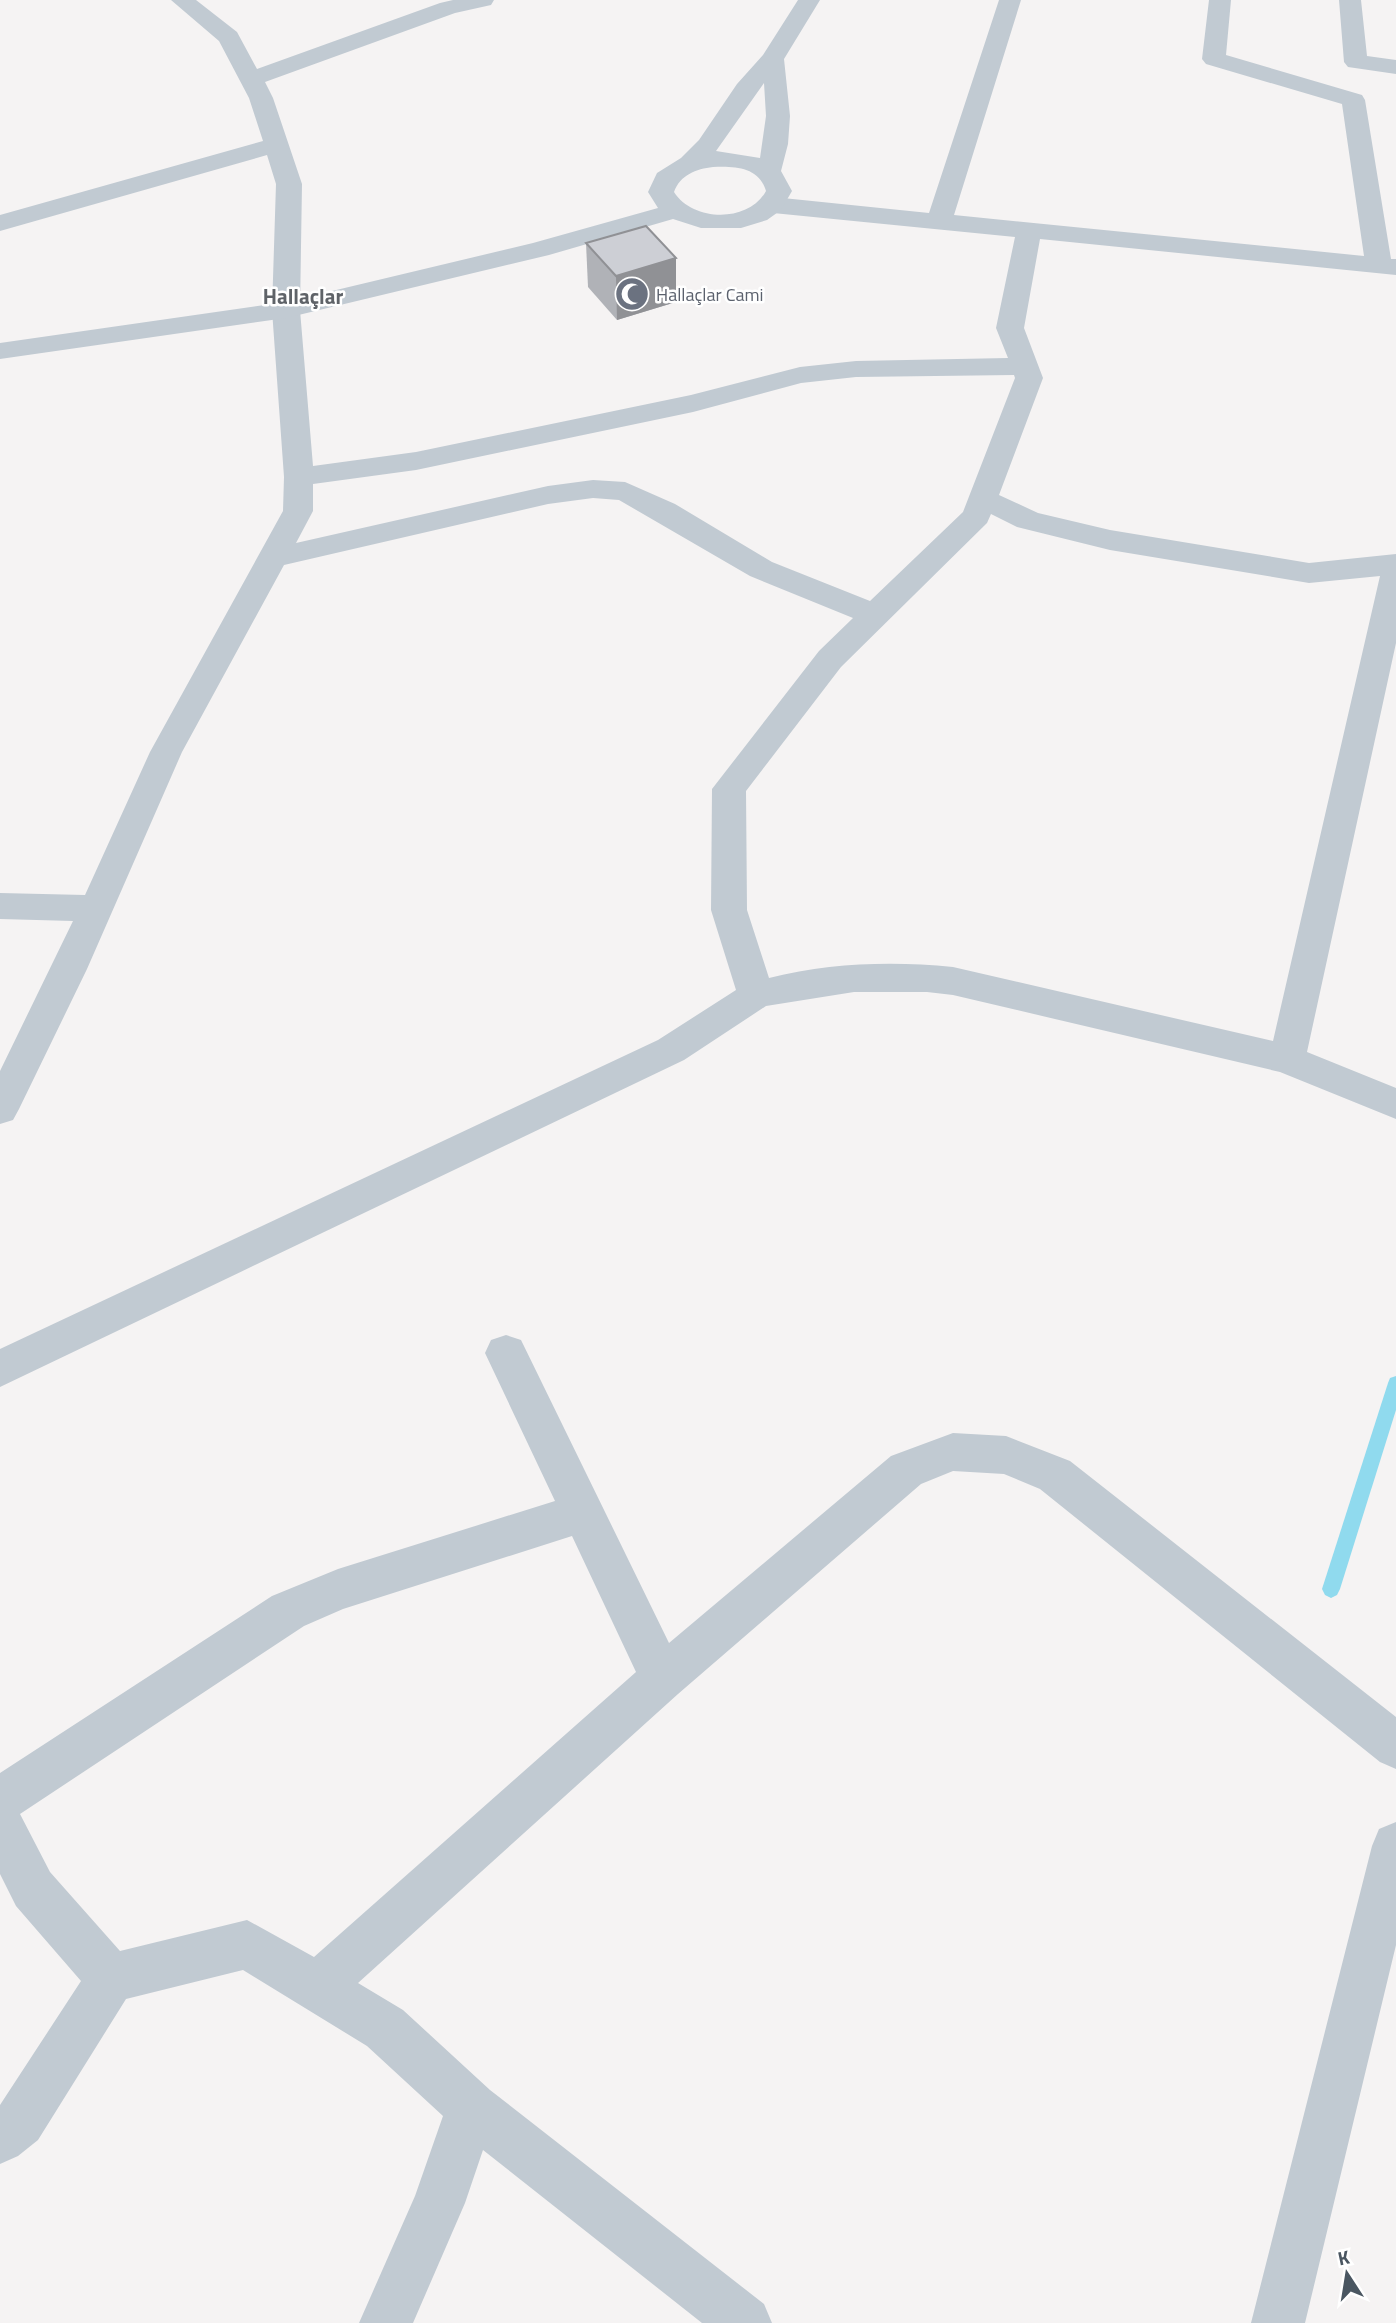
<svg xmlns="http://www.w3.org/2000/svg" width="1396" height="2323" viewBox="0 0 1396 2323" font-family="'Titillium Web',sans-serif">
	<rect width="100%" height="100%" fill="#f5f3f3"/>
	<g fill="none" stroke-linecap="round" stroke-linejoin="round">
		<!-- stream -->
		<path fill="#90daee" fill-rule="evenodd" d="M 1396,1376 L 1396,1410 L 1340,1589 L 1337,1595 L 1331,1598 L 1325,1595 L 1322,1589 L 1388,1383 L 1390,1378 Z"/>
		<!-- minor -->
		<path fill="#c1cad2" fill-rule="evenodd" d="M 171,0 L 196,0 L 237,32 L 257,69 L 440,3 L 453,0 L 494,0 L 491,5 L 455,13 L 265,82 L 273,98 L 302,184 L 300,310 L 313,466 L 416,452 L 691,395 L 800,367 L 856,361 L 1008,358 L 996,328 L 1015,237 L 773,213 L 764,210 L 760,205 L 764,200 L 773,197 L 929,213 L 999,0 L 1021,0 L 954,215 L 1364,256 L 1342,104 L 1206,64 L 1202,59 L 1209,0 L 1231,0 L 1226,55 L 1362,95 L 1365,100 L 1391,259 L 1396,259 L 1396,275 L 1040,239 L 1024,328 L 1043,378 L 999,495 L 1038,513 L 1110,530 L 1309,563 L 1396,554 L 1396,643 L 1307,1052 L 1396,1088 L 1396,1119 L 1280,1072 L 953,995 L 927,992 L 854,992 L 766,1006 L 684,1060 L 0,1387 L 0,1349 L 658,1040 L 736,990 L 711,910 L 712,789 L 819,651 L 853,618 L 750,576 L 619,500 L 593,498 L 548,504 L 284,565 L 182,752 L 87,969 L 19,1109 L 13,1120 L 0,1124 L 0,1071 L 73,921 L 0,919 L 0,893 L 85,895 L 150,752 L 283,511 L 284,477 L 272,310 L 276,184 L 267,155 L 0,231 L 0,215 L 263,141 L 249,98 L 219,41 ZM 1014,375 L 1015,378 L 963,512 L 870,601 L 772,562 L 675,504 L 625,482 L 593,480 L 548,486 L 296,543 L 313,511 L 313,484 L 416,470 L 693,412 L 801,383 L 856,377 ZM 991,514 L 1017,527 L 1110,550 L 1309,583 L 1380,576 L 1273,1041 L 953,967 C 890,961 830,963 769,978 L 747,910 L 746,791 L 841,667 L 987,523 Z
			M 1339,0 L 1361,0 L 1367,56 L 1396,60 L 1396,74 L 1348,67 L 1344,62 Z
			M 506,1335 L 521,1340 L 669,1643 L 891,1456 L 953,1433 L 1006,1436 L 1070,1461 L 1396,1717 L 1396,1769 L 1380,1762 L 1040,1489 L 1004,1474 L 953,1471 L 921,1484 L 678,1694 L 358,1983 L 403,2010 L 490,2090 L 764,2304 L 772,2323 L 702,2323 L 483,2150 L 465,2203 L 413,2323 L 359,2323 L 415,2196 L 443,2116 L 367,2046 L 243,1970 L 126,1999 L 38,2140 L 18,2156 L 0,2164 L 0,2105 L 81,1981 L 16,1906 L 0,1874 L 0,1773 L 272,1596 L 338,1569 L 555,1501 L 485,1353 L 491,1340 ZM 572,1536 L 636,1672 L 314,1957 L 247,1920 L 120,1951 L 50,1872 L 20,1814 L 304,1626 L 343,1609 Z
			M 1396,1822 L 1396,1945 L 1305,2323 L 1251,2323 L 1372,1846 L 1379,1829 Z"/>
		<!-- tertiary -->
		<path fill="#c1cad2" fill-rule="evenodd" d="M 798,0 L 820,0 L 784,59 L 790,116 L 788,144 L 781,171 L 792,191 L 781,210 L 767,220 L 741,228 L 701,228 L 673,219 L 549,255 L 286,318 L 0,359 L 0,343 L 286,302 L 533,243 L 658,208 L 648,192 L 657,173 L 681,158 L 699,140 L 737,84 L 763,55 ZM 764,83 L 766,116 L 760,158 L 716,151 ZM 713,167 C 735,166 759,167 766,191 C 749,223 693,222 674,192 C 680,175 696,169 713,167 Z"/>
	</g>
	<!-- wall -->
	<path fill="#b0b2b7" d="M 586,243 L 676,258 L 676,302 L 617,320 L 588,287 Z"/>
	<!-- shaded-wall -->
	<path fill="#909195" d="M 676,258 L 676,302 L 617,320 L 616,276 Z"/>
	<!-- building -->
	<path fill="#cdcfd5" stroke="#909195" stroke-width="2" d="M 646,226 L 676,258 L 616,276 L 586,243 Z"/>
	<!-- icons -->
	<defs>
		<g id="mosque-disc" transform="scale(1.75)"><circle r="9.5" fill="#6b7280" stroke="#fff"/><path d="M3.5-4.9A6 6 0 1 0 3.5 4.9A5 5 0 1 1 3.5-4.9Z" fill="#fff"/></g>
	</defs>
	<g fill-rule="evenodd">
		<use href="#mosque-disc" x="632" y="294"/>
	</g>
	<g text-anchor="middle" dominant-baseline="central" stroke-width="5" stroke-linejoin="round" paint-order="stroke">
		<!-- far-worship labels -->
		<g font-size="18" fill="#5b616d" stroke="#fff" text-anchor="start">
			<text x="656" y="294">Hallaçlar Cami</text>
		</g>
		<!-- far-quarter labels -->
		<g font-size="21" font-weight="bold" fill="#5f6368" stroke="#fff">
			<text x="303" y="296">Hallaçlar</text>
		</g>
	</g>
	<!-- north arrow -->
	<g transform="translate(1347 2274) rotate(348)" stroke="#ffffff" stroke-width="5" paint-order="stroke">
	<path d="M0-5L12 26L0 18L-12 26Z" fill="#4a5661"/>
	<text y="-10" font-size="19" font-weight="bold" text-anchor="middle" fill="#4a5661">K</text>
	</g>
</svg>
